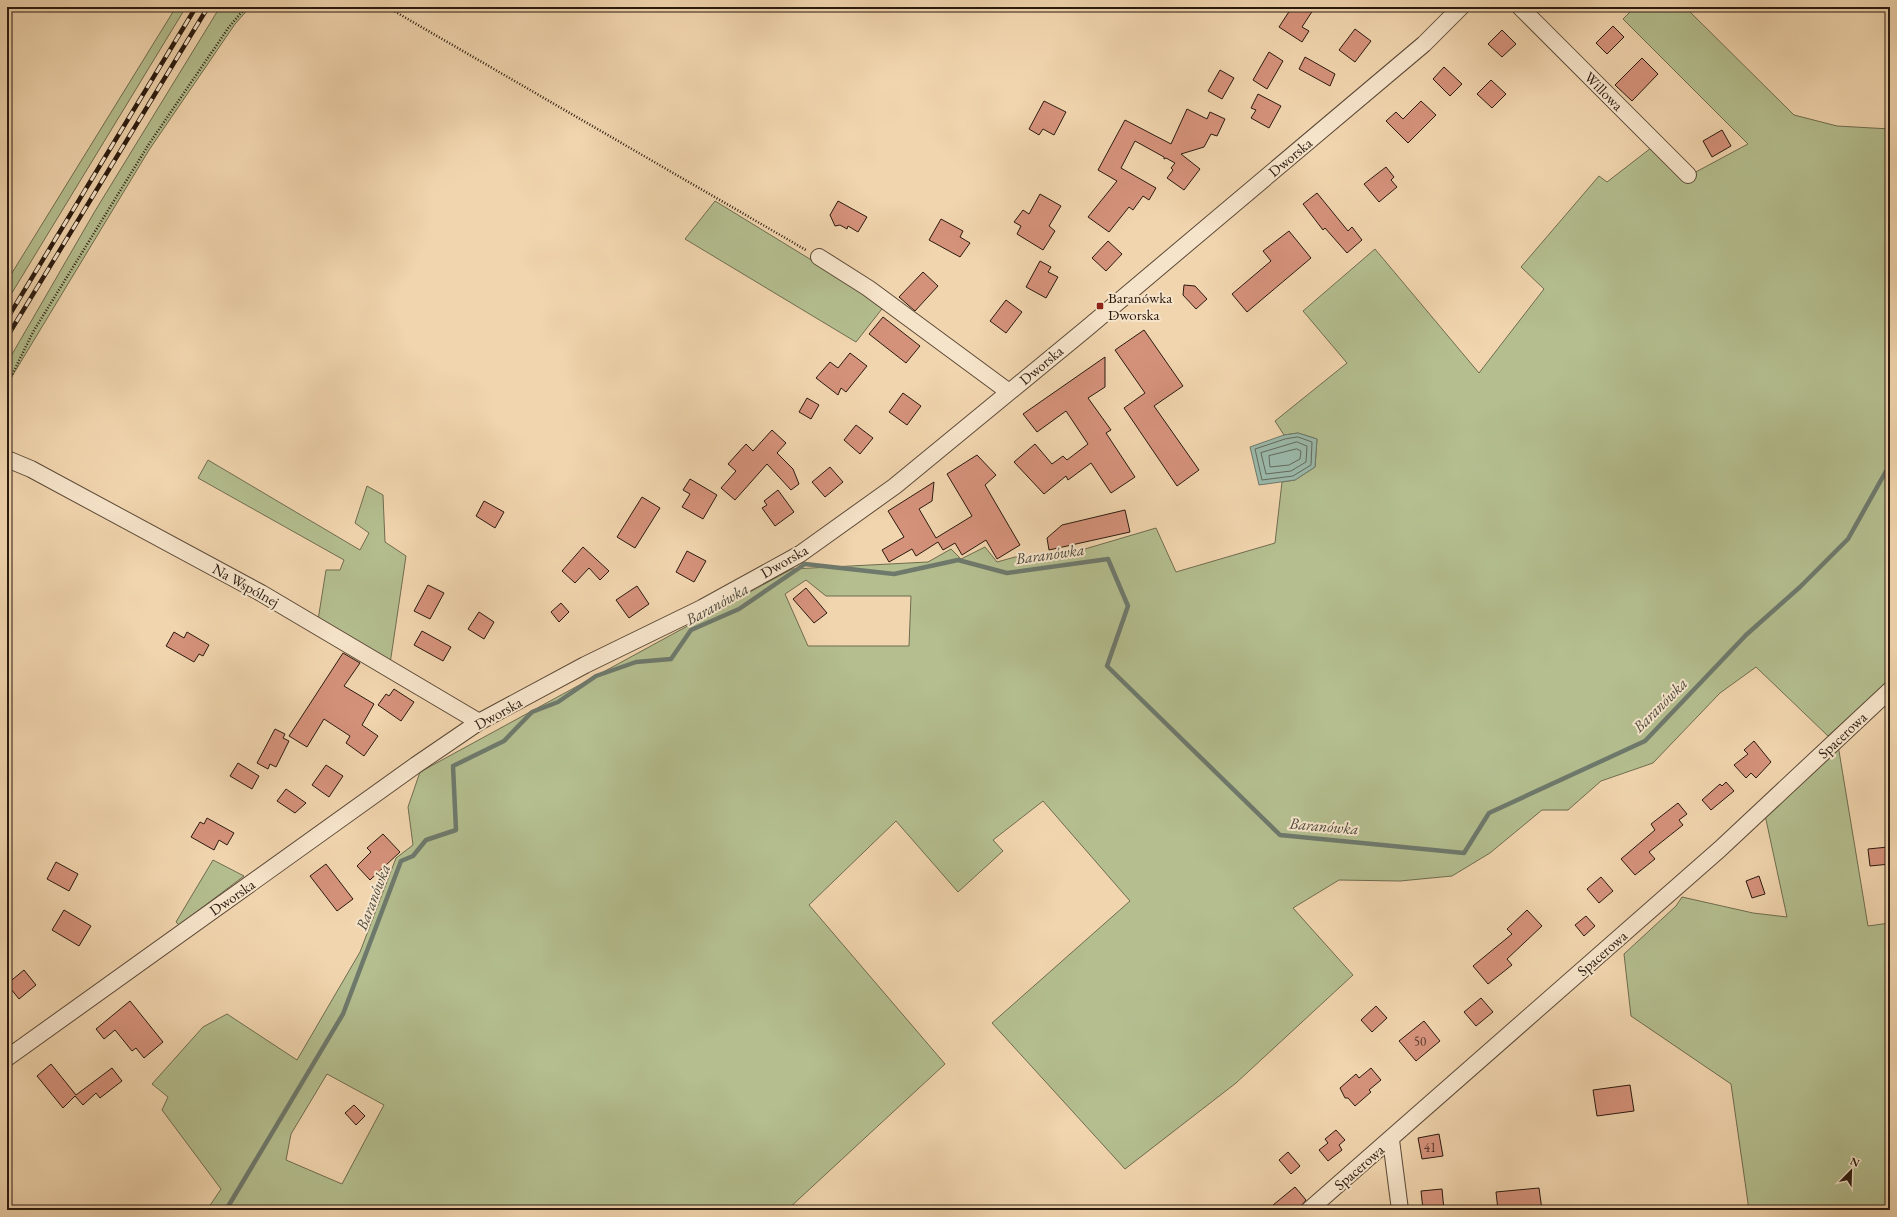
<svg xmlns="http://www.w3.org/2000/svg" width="1897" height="1217" viewBox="0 0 1897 1217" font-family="'EB Garamond',serif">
	<rect width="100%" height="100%" fill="#f1d5ae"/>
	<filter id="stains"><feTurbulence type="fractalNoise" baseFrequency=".005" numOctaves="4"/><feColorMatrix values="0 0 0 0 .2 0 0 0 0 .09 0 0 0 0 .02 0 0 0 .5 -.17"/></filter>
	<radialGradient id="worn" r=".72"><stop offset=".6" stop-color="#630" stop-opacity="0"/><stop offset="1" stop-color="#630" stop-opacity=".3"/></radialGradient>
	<!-- green -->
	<path fill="#b4be8f" stroke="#6f6c4f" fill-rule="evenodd" d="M 176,7 L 186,7 L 7,301 L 7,281 Z
		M 220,7 L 250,7 L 235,24 L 149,150 L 11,378 L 7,388 L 7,363 L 95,211 Z
		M 1635,7 L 1685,7 L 1794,115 L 1837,126 L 1890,129 L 1890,681 L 1828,736 L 1756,667 L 1720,693 L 1653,763 L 1601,781 L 1568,810 L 1542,810 L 1490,853 L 1452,876 L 1400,881 L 1339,880 L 1293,908 L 1353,975 L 1236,1083 L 1125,1169 L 992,1023 L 1130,901 L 1043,801 L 993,840 L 1003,851 L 958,892 L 896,821 L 809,905 L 945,1064 L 787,1210 L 207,1210 L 221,1189 L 162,1110 L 168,1097 L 152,1084 L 203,1027 L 227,1014 L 297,1060 L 360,952 L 396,858 L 413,845 L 408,807 L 420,772 L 792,569 L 928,562 L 951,549 L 961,559 L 985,547 L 997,562 L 1015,557 L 1051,559 L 1156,528 L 1176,572 L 1275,543 L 1282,482 L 1295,480 L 1315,467 L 1317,439 L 1298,433 L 1284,435 L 1275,421 L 1347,363 L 1303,311 L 1375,249 L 1479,373 L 1544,289 L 1521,267 L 1599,176 L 1607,182 L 1651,148 L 1692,174 L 1748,144 L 1623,19 ZM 806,580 L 826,596 L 911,596 L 909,646 L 808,646 L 785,594 ZM 327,1074 L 384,1105 L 342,1184 L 286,1160 L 291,1134 Z
		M 715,201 L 885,305 L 856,342 L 685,239 Z
		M 208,460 L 360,550 L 369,533 L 355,523 L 367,486 L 383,495 L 385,542 L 406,556 L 390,664 L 318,620 L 326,570 L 340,570 L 344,560 L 198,478 Z
		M 1838,745 L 1868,926 L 1890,923 L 1890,1210 L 1749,1210 L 1731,1084 L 1631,1016 L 1624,954 L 1676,906 L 1682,897 L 1753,913 L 1787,917 L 1765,815 Z
		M 213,860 L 244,876 L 179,925 L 176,922 Z"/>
	<!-- water -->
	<path fill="#9bb9aa" stroke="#6e796c" d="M 1298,433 L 1317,439 L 1315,467 L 1295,480 L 1259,485 L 1250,447 L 1284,435 Z"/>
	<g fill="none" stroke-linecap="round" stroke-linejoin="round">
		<!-- shore -->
		<path stroke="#626a5c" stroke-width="1" d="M 1298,437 L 1312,442 L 1311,465 L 1293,476 L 1262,480 L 1255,449 L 1285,439 Z
			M 1297,442 L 1307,446 L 1306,462 L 1291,471 L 1266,474 L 1261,453 Z
			M 1297,449 L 1301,451 L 1300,459 L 1289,465 L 1270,467 L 1269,456 Z"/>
		<!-- stream -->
		<path stroke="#6e796c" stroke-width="4.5" d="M 226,1210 L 343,1014 L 401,861 L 413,856 L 426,840 L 456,830 L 453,766 L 504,741 L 532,712 L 558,702 L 596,676 L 636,662 L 671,659 L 691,630 L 739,609 L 805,564 L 894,574 L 958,560 L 1007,573 L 1108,559 L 1128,606 L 1107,666 L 1280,835 L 1464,853 L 1489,813 L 1645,741 L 1746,635 L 1800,587 L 1848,539 L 1890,464"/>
	</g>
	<!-- building -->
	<path fill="#d5927b" stroke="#2a1a0f" d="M 1292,7 L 1315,7 L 1302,27 L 1309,31 L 1302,42 L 1279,27 Z
		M 1613,26 L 1624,37 L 1607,54 L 1596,43 Z
		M 1355,29 L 1371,41 L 1355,62 L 1339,50 Z
		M 1502,30 L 1516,44 L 1502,57 L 1488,44 Z
		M 1269,52 L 1283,61 L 1267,89 L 1253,80 Z
		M 1305,57 L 1335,74 L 1330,86 L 1299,69 Z
		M 1642,58 L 1658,74 L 1632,101 L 1615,85 Z
		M 1444,67 L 1462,84 L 1450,96 L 1433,79 Z
		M 1220,70 L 1234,78 L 1222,99 L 1208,91 Z
		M 1491,80 L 1506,94 L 1492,108 L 1477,94 Z
		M 1258,94 L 1281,106 L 1269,128 L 1251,118 L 1256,110 L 1251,108 Z
		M 1044,101 L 1066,112 L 1054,135 L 1043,129 L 1039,135 L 1029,129 Z
		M 1421,101 L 1436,115 L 1408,143 L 1386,121 L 1396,112 L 1403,119 Z
		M 1187,109 L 1207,119 L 1210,112 L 1225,119 L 1217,136 L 1211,134 L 1204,147 L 1181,154 L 1200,169 L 1184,190 L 1167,178 L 1173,170 L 1171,168 L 1175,163 L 1166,158 L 1164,159 L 1164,157 L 1135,141 L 1121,168 L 1156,188 L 1149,200 L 1143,196 L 1133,210 L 1129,207 L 1109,232 L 1088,217 L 1117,181 L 1098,170 L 1125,120 L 1171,144 Z
		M 1722,130 L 1731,146 L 1712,157 L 1703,141 Z
		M 1386,167 L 1394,177 L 1391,180 L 1397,187 L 1379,202 L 1364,184 Z
		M 1317,193 L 1348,231 L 1352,227 L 1362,240 L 1347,253 L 1325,228 L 1323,230 L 1303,204 Z
		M 1040,194 L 1061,206 L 1049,226 L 1055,231 L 1043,250 L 1017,234 L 1021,226 L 1014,222 L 1023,210 L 1029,214 Z
		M 838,201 L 867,217 L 858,232 L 848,226 L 847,229 L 840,225 L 835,226 L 830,215 Z
		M 941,219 L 963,231 L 960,237 L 970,243 L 960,257 L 929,240 Z
		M 1289,231 L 1311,258 L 1247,312 L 1232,294 L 1271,261 L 1263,251 Z
		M 1108,241 L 1122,254 L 1106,271 L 1092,258 Z
		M 1040,261 L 1051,267 L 1048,272 L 1058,277 L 1046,298 L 1026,287 Z
		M 923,272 L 938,286 L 915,311 L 899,297 Z
		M 1184,285 L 1195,286 L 1207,299 L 1196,309 L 1183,295 Z
		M 1006,300 L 1022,312 L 1006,333 L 990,321 Z
		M 883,317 L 920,346 L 906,363 L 869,334 Z
		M 1144,330 L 1183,386 L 1154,406 L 1199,470 L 1177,486 L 1124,408 L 1145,393 L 1115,350 Z
		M 850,353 L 867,366 L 846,392 L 841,388 L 838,395 L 816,378 L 830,362 L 838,368 Z
		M 1105,357 L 1105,387 L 1088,398 L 1111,430 L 1106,433 L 1135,477 L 1111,493 L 1091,463 L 1068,480 L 1066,476 L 1044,494 L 1014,462 L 1035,444 L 1052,464 L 1063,456 L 1067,460 L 1088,444 L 1066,411 L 1037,432 L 1023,414 Z
		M 903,393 L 921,406 L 907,425 L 889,412 Z
		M 807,398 L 819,405 L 811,419 L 799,412 Z
		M 856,425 L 873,438 L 860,454 L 844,440 Z
		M 772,430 L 786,443 L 777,453 L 793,469 L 799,484 L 791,490 L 767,464 L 735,500 L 721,488 L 736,471 L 728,464 L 746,444 L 753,451 Z
		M 977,455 L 996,475 L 985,485 L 1020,545 L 997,559 L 986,540 L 962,555 L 955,543 L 943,550 L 938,542 L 916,556 L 912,549 L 889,562 L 882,550 L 904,537 L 888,511 L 934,482 L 932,501 L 919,509 L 936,538 L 972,516 L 947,474 Z
		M 830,467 L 843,482 L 825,497 L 812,482 Z
		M 690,479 L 717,495 L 703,519 L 682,507 L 690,494 L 683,490 Z
		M 778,490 L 794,512 L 775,526 L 762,508 L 767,505 L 764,501 Z
		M 642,497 L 660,508 L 635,548 L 617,537 Z
		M 484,501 L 504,512 L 495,528 L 476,516 Z
		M 1125,510 L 1130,532 L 1049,550 L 1047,538 L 1062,525 Z
		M 583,547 L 609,571 L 600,580 L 589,568 L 575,583 L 562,571 Z
		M 687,551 L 706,561 L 694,582 L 676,572 Z
		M 428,585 L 444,593 L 430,619 L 414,611 Z
		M 637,586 L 649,604 L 629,618 L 616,600 Z
		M 806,588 L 827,613 L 814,623 L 793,599 Z
		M 561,603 L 569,612 L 559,622 L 551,612 Z
		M 479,612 L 494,622 L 484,639 L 468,629 Z
		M 422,631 L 451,647 L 443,661 L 414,645 Z
		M 174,632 L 184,638 L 187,632 L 209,645 L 203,656 L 199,654 L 194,662 L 166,646 Z
		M 343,653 L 360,663 L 344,686 L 374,704 L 362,725 L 378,736 L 364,756 L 346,743 L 350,736 L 324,719 L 307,747 L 289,736 Z
		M 394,689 L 414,702 L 401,721 L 378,705 L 386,694 L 389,696 Z
		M 275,729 L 285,734 L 283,738 L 289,741 L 276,767 L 270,764 L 268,769 L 257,763 Z
		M 1754,741 L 1771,762 L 1756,778 L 1751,773 L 1746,778 L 1734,765 L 1748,754 L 1744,750 Z
		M 238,763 L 259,776 L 252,789 L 230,776 Z
		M 326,765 L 343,776 L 329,797 L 312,785 Z
		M 1726,782 L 1734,791 L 1711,810 L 1702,800 L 1720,784 L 1722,786 Z
		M 286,789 L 306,803 L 295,813 L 277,801 Z
		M 1678,803 L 1687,814 L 1679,820 L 1683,825 L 1649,852 L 1655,859 L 1635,875 L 1621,859 L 1655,830 L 1651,824 Z
		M 207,818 L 234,833 L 227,845 L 219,840 L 214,850 L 191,837 L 200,822 L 204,824 Z
		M 383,834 L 400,852 L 370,880 L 357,866 L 371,852 L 367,848 Z
		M 1888,847 L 1890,864 L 1870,866 L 1868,849 Z
		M 56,862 L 78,874 L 69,891 L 47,879 Z
		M 326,864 L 353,899 L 337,911 L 310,876 Z
		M 1759,876 L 1765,894 L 1752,898 L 1746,881 Z
		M 1601,877 L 1613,891 L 1599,903 L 1587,889 Z
		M 64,910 L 91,926 L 79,946 L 52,930 Z
		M 1527,910 L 1542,926 L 1507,959 L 1512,965 L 1488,984 L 1473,966 L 1512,934 L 1507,929 Z
		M 1586,916 L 1595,926 L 1584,936 L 1575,925 Z
		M 24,970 L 36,985 L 19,999 L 7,984 Z
		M 1481,998 L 1493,1012 L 1476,1026 L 1464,1012 Z
		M 130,1001 L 163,1042 L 144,1058 L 136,1048 L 132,1051 L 115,1030 L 104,1039 L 96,1029 Z
		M 1376,1006 L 1387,1018 L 1372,1032 L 1361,1020 Z
		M 1424,1021 L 1440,1041 L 1416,1061 L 1399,1041 Z
		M 51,1064 L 76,1095 L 112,1068 L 122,1081 L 100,1098 L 96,1093 L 83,1105 L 75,1096 L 63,1108 L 37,1076 Z
		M 1371,1068 L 1381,1080 L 1369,1090 L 1371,1092 L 1355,1106 L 1348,1098 L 1345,1098 L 1340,1088 L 1356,1074 L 1359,1078 Z
		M 1630,1085 L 1634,1111 L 1597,1116 L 1593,1090 Z
		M 354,1105 L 365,1116 L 356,1125 L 345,1113 Z
		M 1336,1130 L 1345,1140 L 1339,1145 L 1342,1150 L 1328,1161 L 1319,1150 L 1328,1143 L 1325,1139 Z
		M 1439,1134 L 1443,1156 L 1422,1159 L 1418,1138 Z
		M 1288,1152 L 1300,1166 L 1291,1174 L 1279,1160 Z
		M 1295,1187 L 1306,1200 L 1302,1205 L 1295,1210 L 1267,1210 Z
		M 1539,1188 L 1542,1210 L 1498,1210 L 1496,1192 Z
		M 1442,1189 L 1444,1210 L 1423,1210 L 1421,1191 Z"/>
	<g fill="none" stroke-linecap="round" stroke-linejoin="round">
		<!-- minor casing -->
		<g stroke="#5c4937" stroke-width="18">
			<path id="minor" d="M 1520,7 L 1688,175
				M 819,257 L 868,288 L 1009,392
				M 7,459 L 31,469 L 261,593 L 479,722
				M 7,1058 L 416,765 L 479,722 L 585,665 L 702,608 L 800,554 L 895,486 L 1086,329 L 1424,44 L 1461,7
				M 1391,1140 L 1400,1210
				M 1309,1210 L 1720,849 L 1890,690"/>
		</g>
		<!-- path -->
		<path stroke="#2a1a0f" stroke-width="2.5" stroke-dasharray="1 2" stroke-linecap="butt" d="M 387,7 L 806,250
			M 7,385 L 33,332 L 149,144 L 229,27 L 246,7"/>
		<!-- minor -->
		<use href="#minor" stroke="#f6e4ca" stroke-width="16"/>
		<!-- rail casing -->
		<g stroke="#2a1a0f" stroke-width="4.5">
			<path id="rail" d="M 7,319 L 196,7
				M 7,337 L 208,7"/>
		</g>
		<!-- rail -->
		<use href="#rail" stroke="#f6e4ca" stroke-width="3" stroke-dasharray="9" stroke-linecap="butt"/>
	</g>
	<!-- markers -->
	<rect fill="#8f2418" stroke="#f6e4ca" stroke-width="1.5" x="1096" y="302" width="8" height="8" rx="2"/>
	<g text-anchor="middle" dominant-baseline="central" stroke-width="4" stroke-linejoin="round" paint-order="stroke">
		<!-- number labels -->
		<g font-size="13" fill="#55382a">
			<text x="1420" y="1041">50</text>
			<text x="1430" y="1147">41</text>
		</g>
		<!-- street labels -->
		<g font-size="15" fill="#2a1a0f" stroke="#f6e4ca">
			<text transform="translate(1604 91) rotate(45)">Willowa</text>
			<text transform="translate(1290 157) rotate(-40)">Dworska</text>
			<text transform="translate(1041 365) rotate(-40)">Dworska</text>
			<text transform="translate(784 561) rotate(-30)">Dworska</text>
			<text transform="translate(246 585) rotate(29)">Na Wspólnej</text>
			<text transform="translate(498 713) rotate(-29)">Dworska</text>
			<text transform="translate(1842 735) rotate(-43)">Spacerowa</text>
			<text transform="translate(232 897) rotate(-35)">Dworska</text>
			<text transform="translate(1602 953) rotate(-41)">Spacerowa</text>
			<text transform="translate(1359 1167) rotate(-41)">Spacerowa</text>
		</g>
		<!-- poi labels -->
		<g font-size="15" fill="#2a1a0f" stroke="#f6e4ca" text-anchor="start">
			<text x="1108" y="297">Baranówka<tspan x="1108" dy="17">Dworska</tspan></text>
		</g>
		<!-- water labels -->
		<g font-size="16" font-style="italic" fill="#4c4a3e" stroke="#f6e4ca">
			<text transform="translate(1050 554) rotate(-8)">Baranówka</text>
			<text transform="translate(717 604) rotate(-29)">Baranówka</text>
			<text transform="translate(1660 705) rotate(-45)">Baranówka</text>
			<text transform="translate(1324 826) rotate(5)">Baranówka</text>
			<text transform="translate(373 897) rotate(-69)">Baranówka</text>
		</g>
	</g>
	<!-- margin -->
	<rect width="1897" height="1217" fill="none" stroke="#f1d5ae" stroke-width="24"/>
	<rect x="8" y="8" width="1881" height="1201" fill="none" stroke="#2a1a0f" stroke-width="2"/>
	<rect x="12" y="12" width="1873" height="1193" fill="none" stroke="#2a1a0f"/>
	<!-- north arrow -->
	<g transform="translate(1851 1171) rotate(23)" stroke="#f6e4ca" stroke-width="3" paint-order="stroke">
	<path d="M0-3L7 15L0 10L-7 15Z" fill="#2a1a0f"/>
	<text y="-6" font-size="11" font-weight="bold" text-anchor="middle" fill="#2a1a0f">N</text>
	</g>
	<rect width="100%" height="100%" filter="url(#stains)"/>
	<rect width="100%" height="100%" fill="url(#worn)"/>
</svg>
